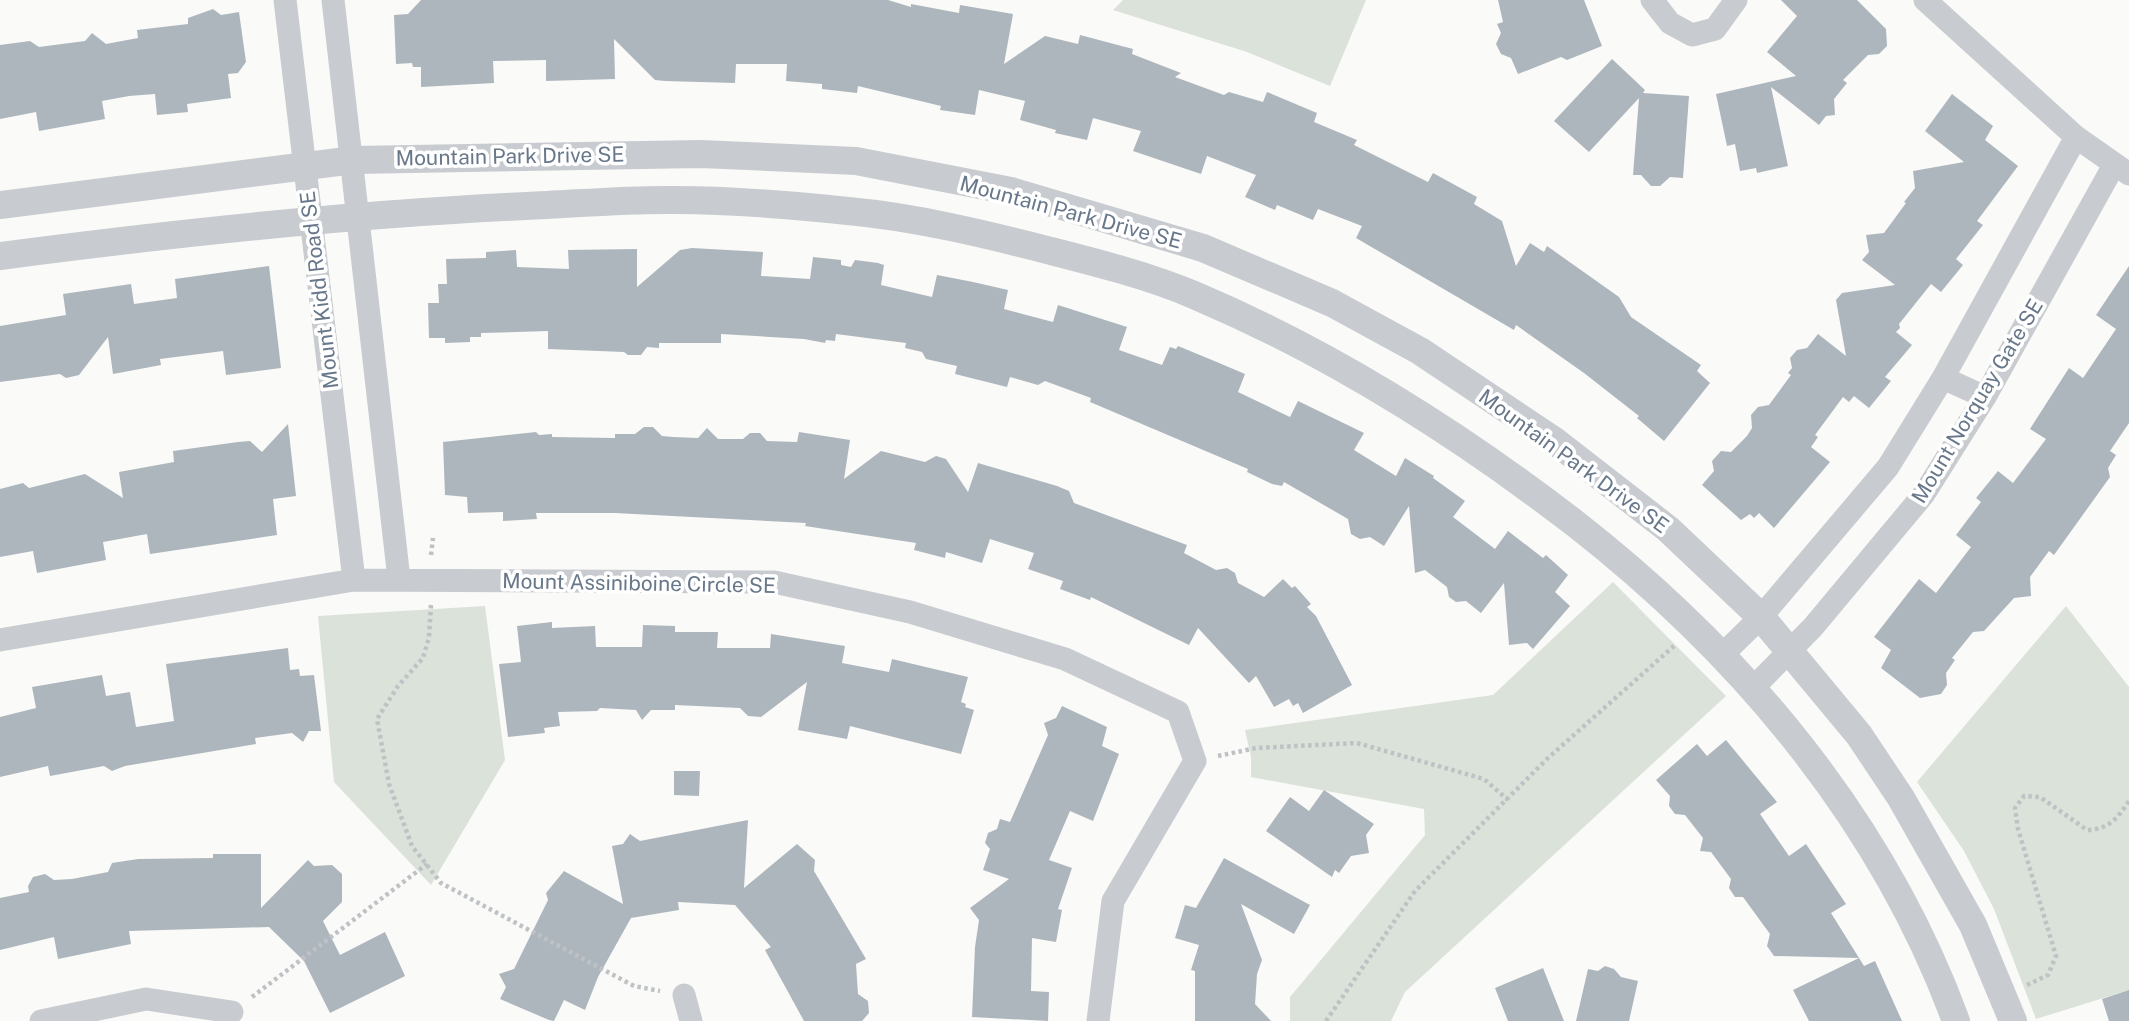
<svg xmlns="http://www.w3.org/2000/svg" width="2129" height="1021" viewBox="0 0 2129 1021" font-family="'Public Sans',sans-serif">
	<rect width="100%" height="100%" fill="#fafaf8"/>
	<!-- green -->
	<path fill="#dbe2d9" d="M 1123,0 L 1366,0 L 1330,86 L 1247,52 L 1113,10 Z
		M 1613,582 L 1726,696 L 1405,992 L 1391,1021 L 1290,1021 L 1290,997 L 1425,835 L 1424,809 L 1251,777 L 1251,757 L 1245,730 L 1493,695 Z
		M 485,606 L 505,760 L 431,885 L 334,782 L 318,616 Z
		M 2066,606 L 2129,687 L 2129,990 L 2036,1019 L 1994,909 L 1964,851 L 1917,782 Z"/>
	<!-- building -->
	<path fill="#aeb6bd" d="M 421,0 L 888,0 L 911,7 L 911,4 L 959,13 L 960,5 L 1013,14 L 1004,64 L 1045,36 L 1078,44 L 1080,35 L 1133,49 L 1132,54 L 1181,73 L 1175,77 L 1224,95 L 1229,92 L 1263,102 L 1267,92 L 1317,113 L 1314,122 L 1357,140 L 1354,145 L 1428,182 L 1433,173 L 1477,197 L 1474,204 L 1502,221 L 1516,266 L 1530,243 L 1544,252 L 1547,246 L 1619,297 L 1631,317 L 1701,365 L 1697,371 L 1710,383 L 1664,441 L 1637,418 L 1639,416 L 1584,373 L 1516,325 L 1514,330 L 1356,238 L 1362,226 L 1318,209 L 1313,220 L 1277,205 L 1275,210 L 1245,197 L 1256,175 L 1207,156 L 1201,174 L 1133,151 L 1141,131 L 1093,118 L 1087,140 L 1055,133 L 1056,130 L 1020,120 L 1025,101 L 979,90 L 975,115 L 940,110 L 941,106 L 858,86 L 857,93 L 822,89 L 822,84 L 786,81 L 787,64 L 736,64 L 735,83 L 665,81 L 655,80 L 614,39 L 615,79 L 546,81 L 546,60 L 493,61 L 494,83 L 421,87 L 421,67 L 413,67 L 412,63 L 396,64 L 394,15 L 408,14 Z
		M 1498,0 L 1584,0 L 1602,46 L 1567,60 L 1561,57 L 1518,74 L 1511,58 L 1501,54 L 1496,44 L 1501,33 L 1497,24 L 1503,22 Z
		M 1781,0 L 1857,0 L 1886,29 L 1887,46 L 1879,54 L 1868,55 L 1843,80 L 1847,83 L 1834,99 L 1835,115 L 1826,116 L 1819,125 L 1771,87 L 1788,166 L 1757,173 L 1756,168 L 1740,171 L 1735,144 L 1727,146 L 1716,94 L 1796,76 L 1767,52 L 1797,16 Z
		M 213,9 L 221,15 L 239,12 L 246,62 L 238,73 L 228,74 L 231,98 L 187,104 L 188,112 L 157,115 L 155,94 L 129,96 L 102,101 L 105,119 L 39,131 L 36,112 L 0,119 L 0,45 L 30,41 L 39,47 L 85,41 L 92,33 L 106,44 L 138,38 L 137,30 L 188,24 L 188,18 Z
		M 1612,59 L 1645,90 L 1643,93 L 1689,96 L 1683,178 L 1670,177 L 1660,186 L 1651,186 L 1641,175 L 1633,175 L 1639,98 L 1589,152 L 1554,121 Z
		M 1952,94 L 1993,126 L 1985,140 L 2018,166 L 1977,221 L 1983,225 L 1956,259 L 1963,265 L 1941,292 L 1931,284 L 1899,324 L 1900,328 L 1896,332 L 1912,345 L 1885,377 L 1891,381 L 1869,408 L 1854,396 L 1849,402 L 1843,397 L 1815,435 L 1818,437 L 1811,447 L 1830,462 L 1774,528 L 1759,513 L 1754,518 L 1750,514 L 1741,520 L 1702,485 L 1714,471 L 1712,461 L 1721,451 L 1731,452 L 1747,436 L 1752,428 L 1751,415 L 1758,407 L 1769,405 L 1791,375 L 1788,373 L 1792,368 L 1790,358 L 1797,350 L 1807,348 L 1818,334 L 1846,356 L 1836,300 L 1842,293 L 1895,285 L 1862,260 L 1869,252 L 1866,235 L 1884,233 L 1906,203 L 1904,202 L 1915,188 L 1913,171 L 1964,162 L 1925,131 Z
		M 692,248 L 763,252 L 761,276 L 810,279 L 813,257 L 841,260 L 841,265 L 851,267 L 855,260 L 878,263 L 884,265 L 881,285 L 932,297 L 937,275 L 973,282 L 1008,290 L 1004,309 L 1053,322 L 1058,305 L 1127,327 L 1119,350 L 1162,365 L 1170,347 L 1176,349 L 1178,346 L 1212,360 L 1245,374 L 1238,392 L 1290,417 L 1298,401 L 1364,433 L 1354,450 L 1396,476 L 1405,458 L 1434,476 L 1433,478 L 1465,501 L 1453,517 L 1495,549 L 1508,531 L 1543,558 L 1546,555 L 1568,575 L 1555,592 L 1570,606 L 1533,649 L 1527,643 L 1509,645 L 1504,583 L 1481,613 L 1466,601 L 1456,602 L 1449,597 L 1447,587 L 1425,570 L 1415,573 L 1409,506 L 1384,546 L 1370,537 L 1360,539 L 1351,534 L 1348,519 L 1284,482 L 1282,486 L 1272,484 L 1247,472 L 1248,469 L 1090,402 L 1091,398 L 1045,381 L 1038,385 L 1010,377 L 1007,387 L 955,374 L 957,366 L 926,359 L 922,352 L 905,348 L 906,343 L 836,334 L 835,341 L 826,340 L 825,343 L 804,339 L 721,334 L 721,343 L 659,343 L 659,348 L 647,347 L 641,355 L 628,355 L 624,352 L 548,349 L 548,331 L 481,333 L 481,337 L 470,337 L 470,342 L 445,343 L 445,338 L 429,338 L 428,303 L 439,303 L 438,284 L 447,284 L 446,259 L 486,258 L 486,252 L 516,250 L 517,267 L 569,269 L 568,250 L 637,249 L 637,287 L 680,250 Z
		M 269,266 L 281,368 L 226,375 L 223,351 L 160,359 L 161,365 L 113,374 L 108,337 L 79,375 L 66,378 L 60,374 L 0,382 L 0,326 L 66,315 L 63,294 L 131,284 L 134,304 L 177,298 L 175,279 Z
		M 2129,266 L 2129,423 L 2110,451 L 2116,455 L 2108,468 L 2110,477 L 2054,555 L 2049,551 L 2030,577 L 2031,596 L 2014,598 L 1984,631 L 1973,632 L 1952,658 L 1955,660 L 1946,673 L 1947,685 L 1941,694 L 1920,698 L 1881,668 L 1891,650 L 1874,637 L 1919,579 L 1936,593 L 1971,547 L 1956,535 L 1981,502 L 1976,498 L 1998,471 L 2013,483 L 2046,439 L 2030,429 L 2069,368 L 2083,378 L 2116,329 L 2096,315 Z
		M 288,424 L 296,496 L 273,499 L 277,535 L 150,554 L 147,534 L 103,542 L 106,560 L 37,573 L 33,551 L 0,557 L 0,489 L 23,483 L 29,488 L 85,474 L 123,498 L 119,472 L 174,462 L 173,451 L 238,442 L 250,441 L 262,452 Z
		M 644,427 L 653,427 L 662,436 L 673,437 L 698,438 L 707,428 L 718,439 L 743,439 L 750,433 L 760,433 L 767,441 L 797,442 L 799,432 L 850,440 L 844,479 L 881,451 L 925,462 L 936,456 L 946,459 L 968,492 L 978,463 L 1057,486 L 1069,491 L 1074,503 L 1187,545 L 1184,553 L 1216,570 L 1227,568 L 1235,573 L 1238,583 L 1264,597 L 1283,579 L 1292,588 L 1295,586 L 1311,604 L 1307,607 L 1316,616 L 1352,685 L 1303,713 L 1298,703 L 1293,706 L 1289,699 L 1274,707 L 1256,676 L 1249,683 L 1198,628 L 1189,645 L 1091,597 L 1090,600 L 1060,589 L 1063,581 L 1028,569 L 1034,553 L 990,539 L 982,563 L 946,552 L 945,558 L 914,550 L 916,543 L 805,526 L 806,523 L 615,513 L 536,513 L 537,519 L 503,521 L 503,512 L 468,513 L 467,497 L 445,495 L 443,442 L 536,432 L 539,435 L 552,434 L 552,437 L 615,438 L 615,434 L 635,434 Z
		M 552,622 L 552,628 L 595,626 L 596,647 L 642,647 L 643,625 L 675,626 L 675,632 L 718,632 L 717,648 L 770,648 L 771,634 L 845,646 L 842,663 L 889,672 L 892,659 L 968,677 L 961,702 L 966,704 L 965,707 L 974,710 L 961,754 L 850,726 L 847,739 L 798,730 L 807,682 L 761,717 L 748,716 L 740,708 L 675,705 L 675,710 L 651,710 L 642,720 L 636,710 L 600,708 L 597,711 L 558,712 L 560,726 L 544,728 L 545,733 L 508,737 L 499,664 L 521,662 L 517,626 Z
		M 288,648 L 290,670 L 299,669 L 300,676 L 314,675 L 321,731 L 309,731 L 303,742 L 292,733 L 255,738 L 256,744 L 125,766 L 112,771 L 104,766 L 50,776 L 48,766 L 0,777 L 0,717 L 36,708 L 32,687 L 102,675 L 106,696 L 130,692 L 136,727 L 174,721 L 166,664 Z
		M 1062,706 L 1107,727 L 1102,746 L 1119,754 L 1093,821 L 1070,811 L 1049,860 L 1072,868 L 1058,909 L 1062,910 L 1056,942 L 1032,938 L 1031,991 L 1049,992 L 1048,1021 L 972,1017 L 975,947 L 979,920 L 970,908 L 1009,879 L 983,870 L 990,849 L 985,843 L 988,833 L 997,829 L 1000,819 L 1010,822 L 1048,735 L 1044,723 L 1056,718 Z
		M 1726,740 L 1777,802 L 1760,814 L 1789,856 L 1806,844 L 1846,904 L 1831,913 L 1864,966 L 1875,961 L 1902,1021 L 1809,1021 L 1793,990 L 1859,958 L 1774,956 L 1767,946 L 1770,934 L 1743,897 L 1735,897 L 1729,888 L 1731,879 L 1711,852 L 1700,851 L 1703,838 L 1685,815 L 1675,814 L 1669,806 L 1670,796 L 1656,780 L 1697,744 L 1707,756 Z
		M 674,771 L 700,771 L 699,796 L 674,795 Z
		M 1324,790 L 1374,824 L 1366,835 L 1369,853 L 1351,856 L 1339,873 L 1335,870 L 1332,877 L 1266,831 L 1290,797 L 1309,811 Z
		M 748,820 L 744,888 L 797,844 L 815,860 L 814,871 L 866,959 L 856,964 L 858,994 L 868,1001 L 869,1013 L 862,1021 L 804,1021 L 765,950 L 771,947 L 735,905 L 678,902 L 679,910 L 631,918 L 598,977 L 585,1010 L 564,1000 L 554,1021 L 549,1020 L 500,999 L 506,987 L 499,974 L 514,969 L 548,900 L 546,893 L 564,871 L 623,904 L 612,846 L 623,844 L 630,834 L 640,841 Z
		M 213,854 L 261,854 L 261,908 L 308,860 L 314,866 L 332,865 L 342,874 L 342,902 L 323,921 L 340,955 L 385,932 L 405,976 L 330,1013 L 304,961 L 269,927 L 129,931 L 131,944 L 58,959 L 54,937 L 0,950 L 0,898 L 29,892 L 28,886 L 33,877 L 45,874 L 54,880 L 72,879 L 108,872 L 112,863 L 138,859 L 213,858 Z
		M 1224,858 L 1310,905 L 1294,934 L 1241,904 L 1262,960 L 1257,974 L 1255,1004 L 1271,1021 L 1195,1021 L 1195,971 L 1191,970 L 1199,945 L 1175,938 L 1185,905 L 1196,908 Z
		M 1605,966 L 1614,969 L 1621,977 L 1638,981 L 1629,1021 L 1576,1021 L 1588,969 L 1598,971 Z
		M 1543,968 L 1564,1021 L 1508,1021 L 1495,988 Z
		M 2129,990 L 2129,1021 L 2109,1021 L 2102,999 Z"/>
	<g fill="none" stroke-linecap="round" stroke-linejoin="round">
		<!-- path -->
		<path stroke="#bfc2c5" stroke-width="4.5" stroke-dasharray="3.5 3.5" stroke-linecap="butt" d="M 431,555 L 433,538
			M 431,605 L 429,637 L 423,658 L 398,686 L 377,719 L 389,784 L 412,846 L 441,883 L 634,986 L 660,991
			M 1218,756 L 1256,748 L 1357,743 L 1484,779 L 1508,800
			M 2027,985 L 2048,975 L 2056,956 L 2018,829 L 2015,808 L 2024,796 L 2040,797 L 2087,830 C 2109,829 2117,819 2129,801
			M 252,997 L 427,864
			M 1326,1021 L 1415,891 L 1548,758 L 1674,646"/>
		<!-- minor -->
		<path stroke="#c8cbcf" stroke-width="23" d="M 285,0 L 354,580
			M 333,0 L 399,579
			M 1652,0 L 1670,23 L 1692,35 L 1715,29 L 1736,0
			M 1925,0 L 2076,137 L 2129,174
			M 1943,378 L 1985,397
			M 0,640 L 354,580 L 774,582 L 910,612 L 1065,659 L 1178,712 L 1195,761 L 1113,901 L 1098,1021
			M 1721,656 L 1761,617 L 1888,467 L 1943,378 L 2076,137
			M 1752,689 L 1813,627 L 1924,494 L 1985,397 L 2114,165
			M 684,995 L 691,1021
			M 41,1021 L 146,999 L 232,1012"/>
		<!-- tertiary -->
		<path stroke="#c8cbcf" stroke-width="28" d="M 0,205 L 354,160 L 701,154 L 856,161 L 1011,191 L 1203,248 L 1332,303 L 1420,351 L 1556,442 L 1668,529 L 1761,617 L 1859,735 L 1901,798 L 1973,925 L 2013,1021
			M 0,256 C 175,233 350,214 526,206 C 576,204 626,199 676,200 C 733,200 791,205 848,211 C 915,217 985,234 1051,251 C 1098,263 1149,276 1194,295 C 1331,353 1459,434 1577,525 C 1743,655 1883,822 1956,1021"/>
	</g>
	<g text-anchor="middle" dominant-baseline="central" stroke-width="7" stroke-linejoin="round" paint-order="stroke">
		<!-- street labels -->
		<g font-size="21" fill="#68788a" stroke="#fff">
			<text transform="translate(510 156) rotate(-1)">Mountain Park Drive SE</text>
			<text transform="translate(1071 212) rotate(15)">Mountain Park Drive SE</text>
			<text transform="translate(319 290) rotate(-97)">Mount Kidd Road SE</text>
			<text transform="translate(1977 401) rotate(-59)">Mount Norquay Gate SE</text>
			<text transform="translate(1574 461) rotate(36)">Mountain Park Drive SE</text>
			<text transform="translate(639 583) rotate(1)">Mount Assiniboine Circle SE</text>
		</g>
	</g>
</svg>
